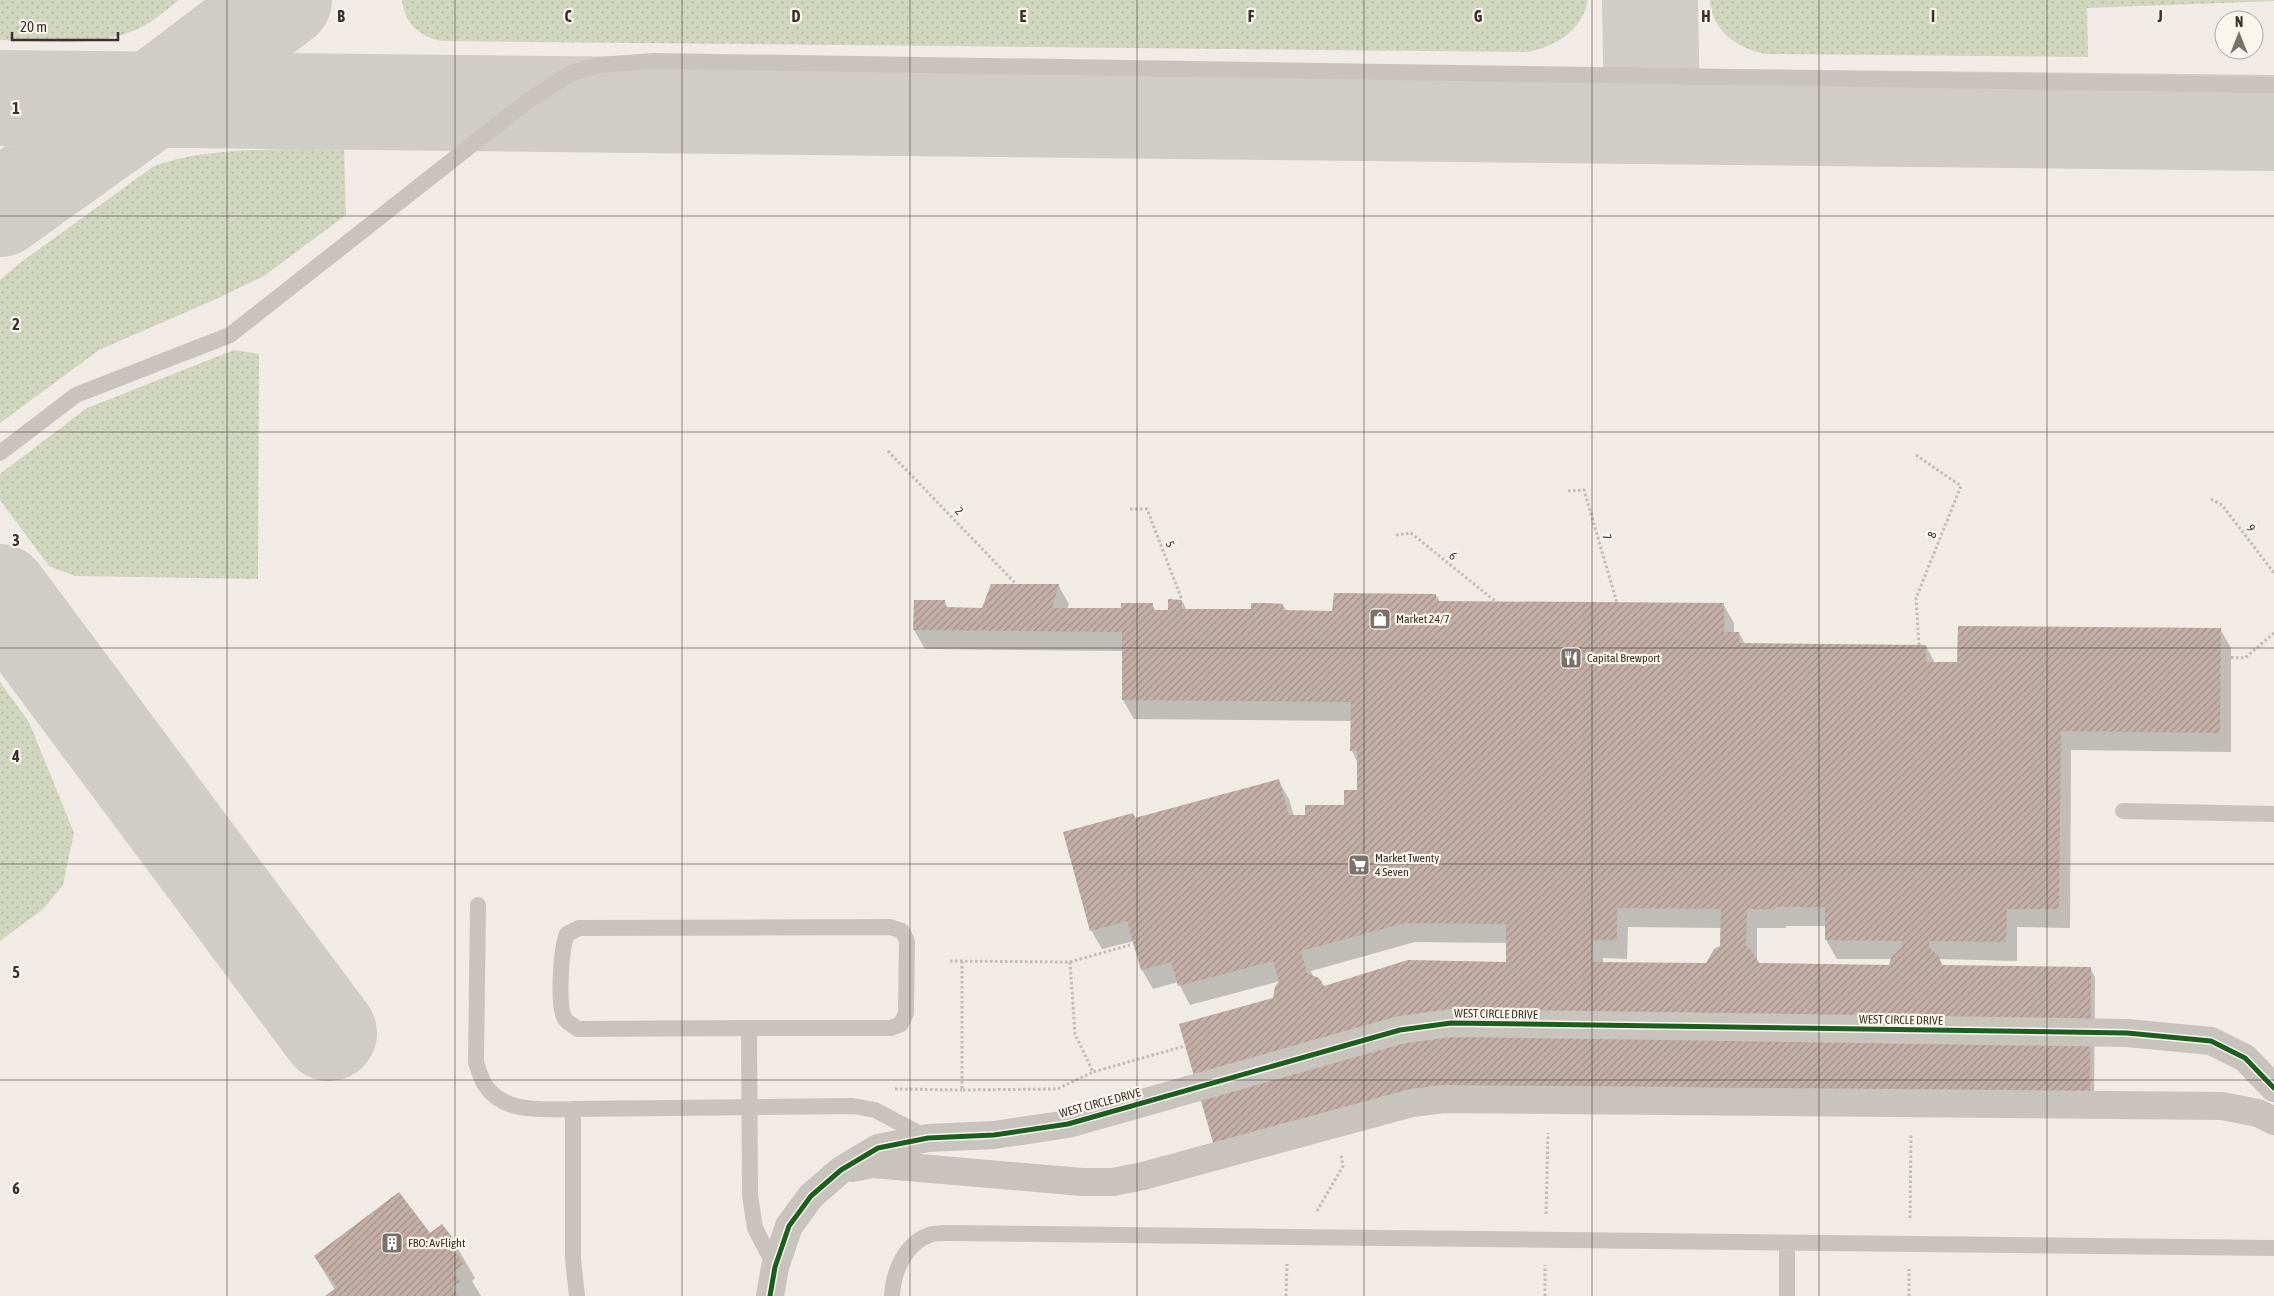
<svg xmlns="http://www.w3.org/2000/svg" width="2274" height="1296" viewBox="0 0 2274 1296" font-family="'Asap Condensed',sans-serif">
	<defs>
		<pattern id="grass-dots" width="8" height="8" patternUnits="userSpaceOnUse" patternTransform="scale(1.25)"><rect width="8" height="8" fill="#d1d6bf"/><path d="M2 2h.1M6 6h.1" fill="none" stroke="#b4b8a4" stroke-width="1.8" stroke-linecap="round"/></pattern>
		<pattern id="building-hatch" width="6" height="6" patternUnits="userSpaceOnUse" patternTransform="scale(1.25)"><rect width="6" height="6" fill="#c3afa7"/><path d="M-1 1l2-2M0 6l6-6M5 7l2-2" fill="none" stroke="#a08f88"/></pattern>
	</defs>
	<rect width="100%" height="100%" fill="#f0ebe5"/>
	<!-- grass -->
	<path fill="url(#grass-dots)" d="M 0,0 L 179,0 C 166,10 153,22 138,29 C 95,48 46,41 0,40 Z
		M 402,0 L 1588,0 C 1583,30 1555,47 1527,52 L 442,41 C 421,38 404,23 402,0 Z
		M 1710,0 L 2274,0 L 2274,1 L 2087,8 L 2088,57 L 1765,54 C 1737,48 1712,31 1710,0 Z
		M 344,148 L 346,215 L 264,276 L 216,299 L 99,350 L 0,423 L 0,280 L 20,263 L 154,166 C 209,146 284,150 344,148 Z
		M 234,350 L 259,354 L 258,579 L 75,576 L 49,566 L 0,500 L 0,474 L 87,408 Z
		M 0,682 L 29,722 L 74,833 L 63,885 L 43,909 L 0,941 Z"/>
	<!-- shadow -->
	<path fill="#0003" fill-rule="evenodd" d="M 1058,585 L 1069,604 L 1067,609 L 1122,610 L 1152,604 L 1156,611 L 1169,611 L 1182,601 L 1187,610 L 1252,610 L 1283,605 L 1287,612 L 1333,612 L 1436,595 L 1440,602 L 1723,604 L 1734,623 L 1734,633 L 1739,633 L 1746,645 L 1926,646 L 1935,663 L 1958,664 L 2220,629 L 2231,648 L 2231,752 L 2071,750 L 2070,928 L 2017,927 L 2017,961 L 1939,959 L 1943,966 L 2090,968 L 2095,977 L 2094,1108 L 1274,999 L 1280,981 L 1190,1005 L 1178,982 L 1153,989 L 1142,970 L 1134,941 L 1102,949 L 1091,930 L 1133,814 L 1136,819 L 1278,780 L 1289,799 L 1294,816 L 1307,816 L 1345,807 L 1358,791 L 1358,763 L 1352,751 L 1352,721 L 1134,719 L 1123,700 L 1123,651 L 925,649 L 914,630 L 915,601 L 944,601 L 949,609 L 983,609 ZM 1786,926 L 1826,926 L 1826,940 L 1837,959 L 1892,959 L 1890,966 L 1759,965 L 1757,961 L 1757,928 L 1786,928 ZM 1628,927 L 1722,928 L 1721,946 L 1707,965 L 1603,964 L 1603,958 L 1627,959 ZM 1415,942 L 1507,943 L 1507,963 L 1323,987 L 1313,977 L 1311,971 Z
		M 430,1235 L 454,1242 L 475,1278 L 472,1281 L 481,1296 L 327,1296 L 335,1290 L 315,1257 Z"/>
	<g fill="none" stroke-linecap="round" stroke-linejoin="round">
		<!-- taxiway -->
		<path stroke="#d0ccc6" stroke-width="96" d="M 1650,0 L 1652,116
			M 0,98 L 2274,123
			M 0,209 L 151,101 L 284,0
			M 0,592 L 329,1033"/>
	</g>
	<!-- building -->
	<path fill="url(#building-hatch)" fill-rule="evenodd" d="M 991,584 L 1059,584 L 1052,608 L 1121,608 L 1121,603 L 1153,603 L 1153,610 L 1168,610 L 1168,599 L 1182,600 L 1182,609 L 1251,609 L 1251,603 L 1268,603 L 1283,604 L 1283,610 L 1332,611 L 1334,593 L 1436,594 L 1436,601 L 1724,603 L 1724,632 L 1739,632 L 1739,643 L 1926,645 L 1926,662 L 1957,662 L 1958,626 L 2221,628 L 2220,733 L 2061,731 L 2059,909 L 2007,909 L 2006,942 L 1929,941 L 1929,947 L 1939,957 L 1942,965 L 2091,967 L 2090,1099 L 1426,1093 L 1216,1153 L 1179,1024 L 1273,998 L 1275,987 L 1279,981 L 1273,961 L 1178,986 L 1171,962 L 1141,970 L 1127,921 L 1090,931 L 1063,832 L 1133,813 L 1135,818 L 1279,779 L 1289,815 L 1305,815 L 1305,805 L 1344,805 L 1344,790 L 1357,790 L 1357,751 L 1350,751 L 1351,702 L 1122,700 L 1122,632 L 913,630 L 914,600 L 945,600 L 945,607 L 982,608 ZM 1775,907 L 1825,907 L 1825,940 L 1902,941 L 1902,947 L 1891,958 L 1889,965 L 1759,963 L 1752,951 L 1746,946 L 1747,909 L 1775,909 ZM 1617,908 L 1721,909 L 1720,946 L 1714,949 L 1706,963 L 1592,962 L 1593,940 L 1617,940 ZM 1404,923 L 1506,924 L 1506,962 L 1408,960 L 1324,986 L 1319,978 L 1307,973 L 1301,951 Z
		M 399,1192 L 430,1233 L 442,1224 L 455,1241 L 450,1245 L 464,1264 L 453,1272 L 460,1281 L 452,1287 L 459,1296 L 325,1296 L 337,1287 L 314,1256 Z"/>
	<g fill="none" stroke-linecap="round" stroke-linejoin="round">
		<!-- path -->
		<path stroke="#c2bbb6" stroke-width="3" stroke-dasharray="2.5 2.5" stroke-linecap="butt" d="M 888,451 L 1016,584
			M 1916,455 L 1961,486 L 1916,598 L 1919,645
			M 1568,491 L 1584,490 L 1617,603
			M 2211,499 L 2222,505 L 2274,573
			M 1130,509 L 1147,509 L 1182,600
			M 1396,535 L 1411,533 L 1495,601
			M 2221,657 L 2245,658 L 2274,633
			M 950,961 L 1070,962 L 1133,944
			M 962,961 L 962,1090 L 1057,1089 L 1093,1072
			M 1070,962 L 1075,1034 L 1093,1072 L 1185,1046
			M 895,1089 L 962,1090
			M 1317,1211 L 1343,1166 L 1341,1155
			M 1546,1214 L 1548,1133
			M 1910,1218 L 1911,1134
			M 1286,1296 L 1287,1264
			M 1545,1296 L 1545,1265
			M 1909,1296 L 1909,1269"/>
		<!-- service -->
		<path stroke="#c9c3be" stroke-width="16" d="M 0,453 L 76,395 L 230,335 L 525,103 L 571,73 L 599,65 L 654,61 L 2274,85
			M 2123,811 L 2274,814
			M 478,905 L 476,1063 C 479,1070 481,1079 485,1085 C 504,1114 543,1109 573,1109
			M 749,1028 L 578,1029 C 574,1026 568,1023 565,1019 C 557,1006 561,948 567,934 L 579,928 L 890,927 L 902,931 L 907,941 L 906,1013 L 901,1024 L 891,1028 L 749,1028 L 750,1195 L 755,1228 L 775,1267
			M 1787,1243 L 1787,1296
			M 577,1296 L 573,1260 L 573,1109 L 853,1106 L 875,1110 L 926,1137
			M 892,1296 C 893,1272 905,1244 929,1235 C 934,1233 942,1233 948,1233 L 2274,1248"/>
		<!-- minor -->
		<path stroke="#c9c3be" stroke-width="28" d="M 852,1168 L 873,1164 L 1082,1182 L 1113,1182 L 1143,1176 L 1412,1103 L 1444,1099 L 2222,1106 L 2258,1113 L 2274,1121
			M 770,1296 L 775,1267 L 789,1226 L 811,1196 L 841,1170 L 878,1148 L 928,1138 L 994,1135 L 1068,1124 L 1400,1030 L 1451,1023 L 2127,1033 L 2211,1041 L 2245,1058 L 2274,1088"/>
		<!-- cycleway casing -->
		<g stroke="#fbf5ee" stroke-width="8">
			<path id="cycleway" d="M 770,1296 L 775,1267 L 789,1226 L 811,1196 L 841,1170 L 878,1148 L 928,1138 L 994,1135 L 1068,1124 L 1400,1030 L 1451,1023 L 2127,1033 L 2211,1041 L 2245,1058 L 2274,1088"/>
		</g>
		<!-- cycleway -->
		<use href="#cycleway" stroke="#1b5e20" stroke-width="5"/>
	</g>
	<!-- grid -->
	<path fill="none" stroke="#3b302b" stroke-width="1" stroke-opacity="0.55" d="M 227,0 L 227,1296M 455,0 L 455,1296M 682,0 L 682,1296M 910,0 L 910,1296M 1137,0 L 1137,1296M 1364,0 L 1364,1296M 1592,0 L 1592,1296M 1819,0 L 1819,1296M 2047,0 L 2047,1296M 0,216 L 2274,216M 0,432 L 2274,432M 0,648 L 2274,648M 0,864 L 2274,864M 0,1080 L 2274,1080"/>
	<!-- icons -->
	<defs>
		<g id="shop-square" transform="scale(1.125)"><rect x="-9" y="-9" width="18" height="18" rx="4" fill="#7a716c" stroke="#fbf5ee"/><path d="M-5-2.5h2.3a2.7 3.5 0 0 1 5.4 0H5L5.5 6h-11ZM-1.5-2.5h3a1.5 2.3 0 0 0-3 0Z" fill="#fff"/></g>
		<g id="restaurant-square" transform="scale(1.125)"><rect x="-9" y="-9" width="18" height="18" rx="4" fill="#7a716c" stroke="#fbf5ee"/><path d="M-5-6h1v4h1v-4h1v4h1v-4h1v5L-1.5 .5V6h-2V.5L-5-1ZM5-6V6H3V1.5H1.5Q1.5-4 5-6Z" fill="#fff"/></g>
		<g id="supermarket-square" transform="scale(1.125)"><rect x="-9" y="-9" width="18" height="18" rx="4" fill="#7a716c" stroke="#fbf5ee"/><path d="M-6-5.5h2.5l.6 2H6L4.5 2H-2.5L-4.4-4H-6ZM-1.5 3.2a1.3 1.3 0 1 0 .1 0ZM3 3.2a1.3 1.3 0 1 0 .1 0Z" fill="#fff"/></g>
		<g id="building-square" transform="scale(1.125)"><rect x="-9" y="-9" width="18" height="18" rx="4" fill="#7a716c" stroke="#fbf5ee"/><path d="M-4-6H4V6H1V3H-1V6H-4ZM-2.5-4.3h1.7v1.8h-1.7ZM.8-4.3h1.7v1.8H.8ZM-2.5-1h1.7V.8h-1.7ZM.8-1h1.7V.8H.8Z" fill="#fff"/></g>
	</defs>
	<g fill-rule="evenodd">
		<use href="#shop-square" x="1380" y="619"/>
		<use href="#restaurant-square" x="1571" y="658"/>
		<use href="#supermarket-square" x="1359" y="865"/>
		<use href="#building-square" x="392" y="1243"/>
	</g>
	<g text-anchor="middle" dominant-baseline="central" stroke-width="4.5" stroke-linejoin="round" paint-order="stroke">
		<!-- street labels -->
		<g font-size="12" fill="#3b302b" stroke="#fbf5ee">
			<text transform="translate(959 511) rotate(46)">2</text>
			<text transform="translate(2251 528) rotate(53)">9</text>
			<text transform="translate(1932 535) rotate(-68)">8</text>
			<text transform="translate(1607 537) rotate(73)">7</text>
			<text transform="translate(1170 544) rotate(68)">5</text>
			<text transform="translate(1453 556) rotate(39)">6</text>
			<text transform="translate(1496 1014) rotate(1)">WEST CIRCLE DRIVE</text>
			<text transform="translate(1901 1020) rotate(1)">WEST CIRCLE DRIVE</text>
			<text transform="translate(1100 1103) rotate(-15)">WEST CIRCLE DRIVE</text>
		</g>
		<!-- poi labels -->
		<g font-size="12" fill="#3b302b" stroke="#fbf5ee" text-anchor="start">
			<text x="1396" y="619">Market 24/7</text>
			<text x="1587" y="658">Capital Brewport</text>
			<text x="1375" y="858">Market Twenty<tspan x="1375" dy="14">4 Seven</tspan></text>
			<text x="408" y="1243">FBO: AvFlight</text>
		</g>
	</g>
	<g font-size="16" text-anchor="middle" font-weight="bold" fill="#3b302b" stroke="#fbf5ee" stroke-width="4.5" stroke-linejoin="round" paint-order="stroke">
		<text x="341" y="22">B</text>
		<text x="568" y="22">C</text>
		<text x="796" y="22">D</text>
		<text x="1023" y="22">E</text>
		<text x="1251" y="22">F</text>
		<text x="1478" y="22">G</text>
		<text x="1706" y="22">H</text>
		<text x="1933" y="22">I</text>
		<text x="2160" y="22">J</text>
		<text x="16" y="114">1</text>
		<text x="16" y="330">2</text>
		<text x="16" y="546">3</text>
		<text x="16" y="762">4</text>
		<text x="16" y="978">5</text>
		<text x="16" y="1194">6</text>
	</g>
	<!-- north arrow -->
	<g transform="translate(2239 35)"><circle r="24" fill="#fbf5ee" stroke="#aea6a0"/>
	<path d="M0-4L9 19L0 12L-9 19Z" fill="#7a716c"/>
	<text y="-8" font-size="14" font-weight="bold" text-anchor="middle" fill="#3b302b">N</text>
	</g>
	<!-- scale -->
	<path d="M12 32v8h106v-8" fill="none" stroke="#3b302b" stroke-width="2.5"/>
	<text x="20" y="32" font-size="15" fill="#3b302b" stroke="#fbf5ee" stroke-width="4" paint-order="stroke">20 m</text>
</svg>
